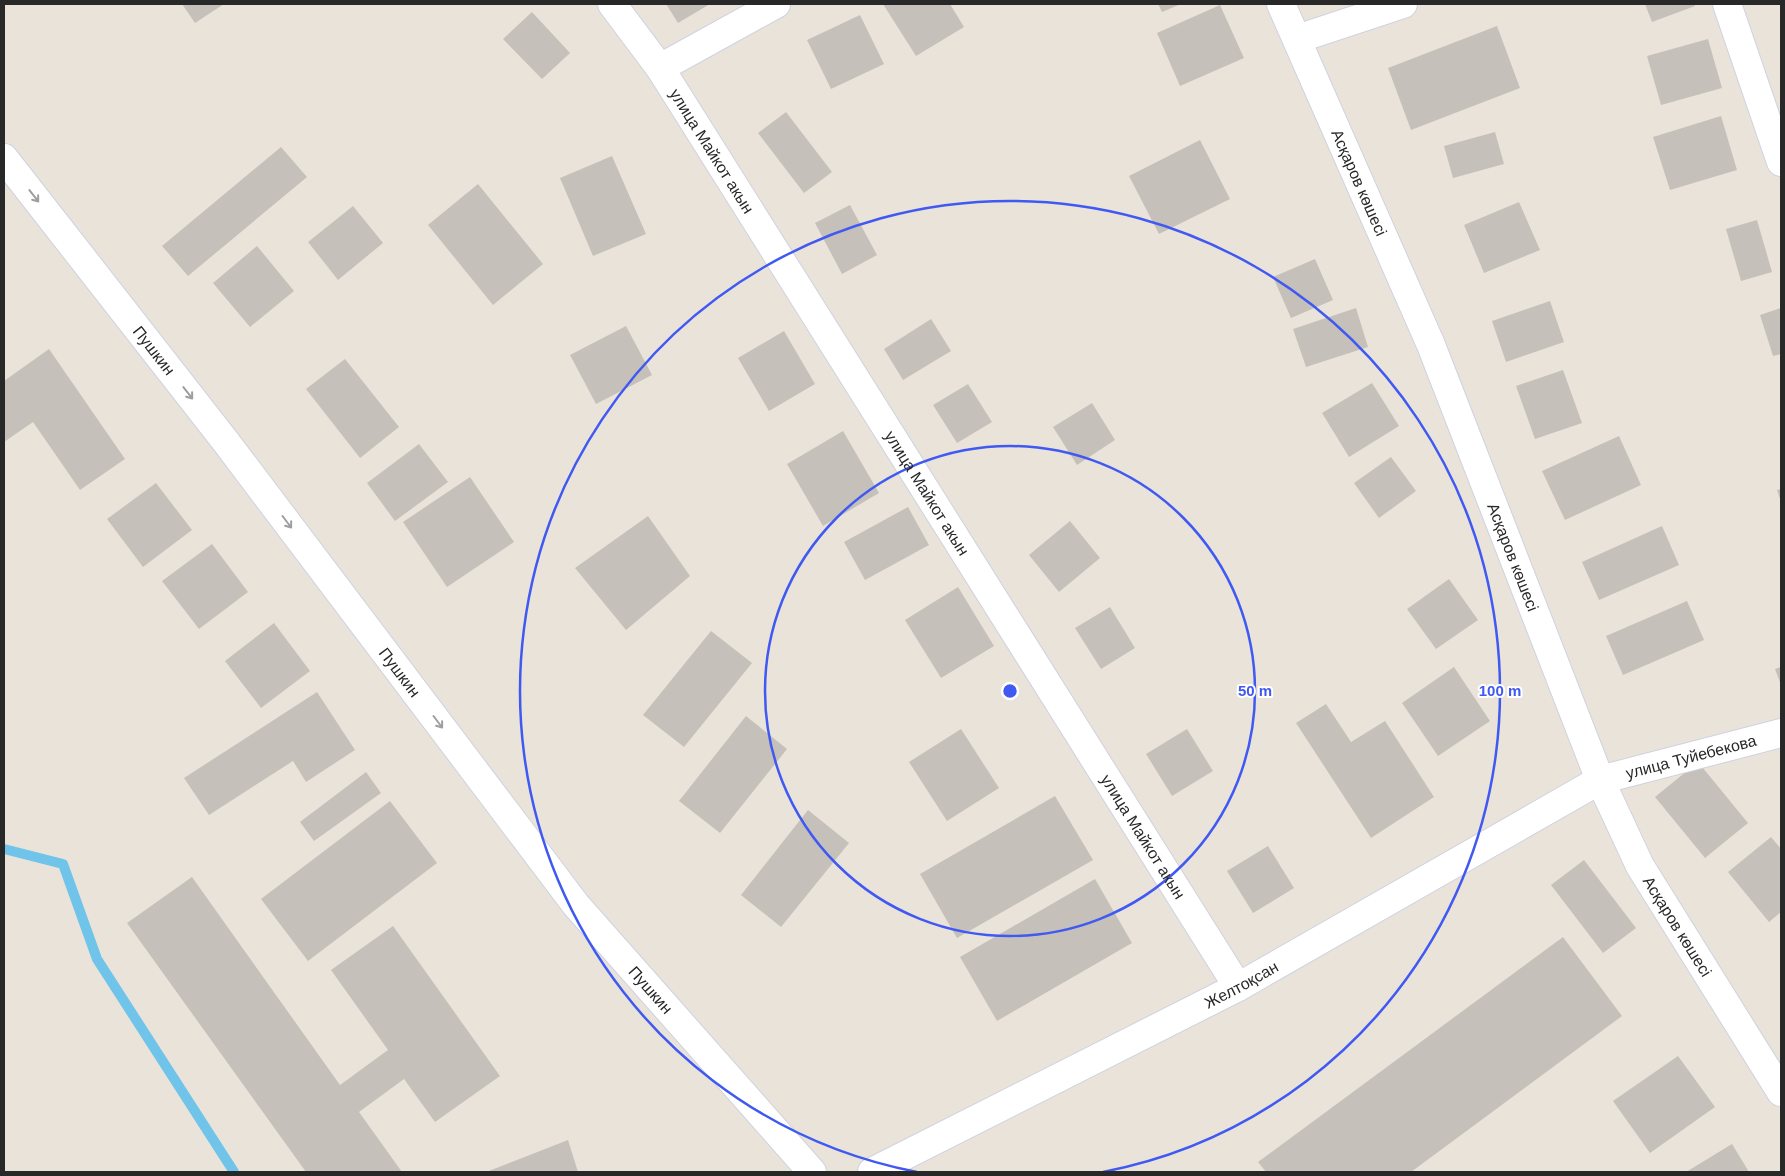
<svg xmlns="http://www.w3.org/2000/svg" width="1785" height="1176" viewBox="0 0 1785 1176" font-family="Helvetica,sans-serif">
	<rect width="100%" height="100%" fill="#eae3da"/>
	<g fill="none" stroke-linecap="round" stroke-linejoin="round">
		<!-- stream -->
		<path stroke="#70c4e9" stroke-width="10" d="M 4,849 L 63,864 L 97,959 L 234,1172"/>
	</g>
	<!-- building -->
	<path fill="#c5c0b9" d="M 182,4 L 224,4 L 195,23 Z
		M 666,4 L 710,4 L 678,23 Z
		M 883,4 L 950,4 L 964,27 L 916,56 Z
		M 1158,4 L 1181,4 L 1162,12 Z
		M 1645,4 L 1694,4 L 1695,6 L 1652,22 Z
		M 1220,5 L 1244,58 L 1180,86 L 1157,33 Z
		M 532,12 L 570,53 L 542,79 L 503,39 Z
		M 860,15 L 884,64 L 831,89 L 807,40 Z
		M 1497,26 L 1520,88 L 1411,130 L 1388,68 Z
		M 1708,39 L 1722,88 L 1661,105 L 1647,56 Z
		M 786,112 L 832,172 L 804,193 L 758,133 Z
		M 1721,116 L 1737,170 L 1670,190 L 1653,137 Z
		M 1495,132 L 1504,164 L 1453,178 L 1444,146 Z
		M 1200,140 L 1230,199 L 1159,234 L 1129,176 Z
		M 281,147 L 307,177 L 188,276 L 162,246 Z
		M 612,156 L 646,234 L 593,256 L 560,178 Z
		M 478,184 L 543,264 L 493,305 L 428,225 Z
		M 1519,202 L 1540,250 L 1484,273 L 1464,225 Z
		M 850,205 L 877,255 L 842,274 L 815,223 Z
		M 353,206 L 383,243 L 338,280 L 308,242 Z
		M 1757,220 L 1772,272 L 1741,281 L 1726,229 Z
		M 257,246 L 294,291 L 250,327 L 213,283 Z
		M 1315,259 L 1333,300 L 1291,318 L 1273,277 Z
		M 1550,301 L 1564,342 L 1506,362 L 1492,321 Z
		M 1356,308 L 1368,347 L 1306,367 L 1293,329 Z
		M 1781,308 L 1781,354 L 1773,356 L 1760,315 Z
		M 931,319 L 951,351 L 903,380 L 884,349 Z
		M 626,326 L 652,375 L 596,404 L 570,355 Z
		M 784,331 L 815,384 L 769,411 L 738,358 Z
		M 49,349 L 125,459 L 80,490 L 33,422 L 4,442 L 4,381 Z
		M 345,359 L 399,427 L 360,458 L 306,389 Z
		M 1563,370 L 1582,423 L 1535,439 L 1516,386 Z
		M 1372,383 L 1399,426 L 1349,457 L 1322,413 Z
		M 968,384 L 992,422 L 957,443 L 933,405 Z
		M 1092,403 L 1115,440 L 1077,465 L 1053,427 Z
		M 843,431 L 879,493 L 823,526 L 787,464 Z
		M 1619,436 L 1641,485 L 1565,520 L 1542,471 Z
		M 419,444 L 448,482 L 395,521 L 367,483 Z
		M 1391,457 L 1416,491 L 1379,518 L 1354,483 Z
		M 470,477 L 514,542 L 447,587 L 403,522 Z
		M 156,483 L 192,530 L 143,567 L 107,519 Z
		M 1781,489 L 1781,502 L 1777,490 Z
		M 908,507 L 929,545 L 865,580 L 844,542 Z
		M 648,516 L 690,576 L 626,630 L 575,568 Z
		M 1070,521 L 1100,558 L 1059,592 L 1029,555 Z
		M 1662,526 L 1679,565 L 1599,600 L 1582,562 Z
		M 212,544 L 248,592 L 199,629 L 162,581 Z
		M 1449,579 L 1478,620 L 1436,649 L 1407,609 Z
		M 958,587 L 994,646 L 941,678 L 905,620 Z
		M 1687,601 L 1704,640 L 1623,675 L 1606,636 Z
		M 1110,607 L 1135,648 L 1101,669 L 1075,628 Z
		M 274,623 L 310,671 L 261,708 L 225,661 Z
		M 711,631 L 752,663 L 684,747 L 643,715 Z
		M 1454,667 L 1490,721 L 1438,756 L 1402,703 Z
		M 1781,667 L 1781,685 L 1775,669 Z
		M 317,692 L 355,750 L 306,782 L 293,761 L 209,815 L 184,778 Z
		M 1326,704 L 1351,742 L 1385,721 L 1434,797 L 1371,838 L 1296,723 Z
		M 746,716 L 787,749 L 720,833 L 679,801 Z
		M 961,729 L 999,788 L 947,821 L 909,762 Z
		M 1187,729 L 1213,771 L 1172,796 L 1146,754 Z
		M 1698,762 L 1748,823 L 1705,858 L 1655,797 Z
		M 366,772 L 381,793 L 314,841 L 300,822 Z
		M 1055,796 L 1093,860 L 957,938 L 920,874 Z
		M 390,801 L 437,863 L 308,961 L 261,899 Z
		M 808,810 L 849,843 L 781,927 L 741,895 Z
		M 1771,837 L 1781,849 L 1781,912 L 1769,922 L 1728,872 Z
		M 1268,846 L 1294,888 L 1253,913 L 1227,871 Z
		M 1584,860 L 1636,928 L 1603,953 L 1551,885 Z
		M 192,877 L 340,1085 L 388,1050 L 331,970 L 393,926 L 500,1076 L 435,1122 L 404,1079 L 359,1112 L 402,1172 L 306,1172 L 127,923 Z
		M 1095,879 L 1132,943 L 997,1021 L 960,957 Z
		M 1563,937 L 1622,1016 L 1411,1172 L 1266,1172 L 1258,1162 Z
		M 1678,1056 L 1715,1107 L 1650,1153 L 1613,1101 Z
		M 568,1140 L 578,1172 L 486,1172 Z
		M 1732,1144 L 1749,1172 L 1686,1172 Z"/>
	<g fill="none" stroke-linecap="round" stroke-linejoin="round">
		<!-- minor casing -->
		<g stroke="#cfd2e0" stroke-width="30">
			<g id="minor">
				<path id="s1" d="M 612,4 L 660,68 L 1238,987"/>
				<path d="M 1727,4 L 1781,162"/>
				<path d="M 1297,39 L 1403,4"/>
				<path d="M 660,68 L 776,4"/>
				<path id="s2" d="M 1600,780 L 1781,733"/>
			</g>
		</g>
		<!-- tertiary casing -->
		<g stroke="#cfd2e0" stroke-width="30">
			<g id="tertiary">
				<path id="s3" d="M 4,158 L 226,442 L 576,905 L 812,1172"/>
				<path id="s4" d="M 872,1172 L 1238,987 L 1600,780"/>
			</g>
		</g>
		<!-- secondary casing -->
		<g stroke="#cfd2e0" stroke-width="30">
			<g id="secondary">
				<path id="s5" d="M 1281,4 L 1431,345 L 1600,780 L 1640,866 L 1781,1092"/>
			</g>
		</g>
		<!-- minor -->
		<use href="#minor" stroke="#fff" stroke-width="28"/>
		<!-- tertiary -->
		<use href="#tertiary" stroke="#fff" stroke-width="28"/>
		<!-- secondary -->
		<use href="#secondary" stroke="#fff" stroke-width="28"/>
	</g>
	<!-- one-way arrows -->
	<defs><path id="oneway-shaft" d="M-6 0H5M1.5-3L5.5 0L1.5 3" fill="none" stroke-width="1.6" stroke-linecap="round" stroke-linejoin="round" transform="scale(1.25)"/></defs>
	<g stroke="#9e9e9e">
		<use href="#oneway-shaft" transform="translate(34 196) rotate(52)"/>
		<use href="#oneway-shaft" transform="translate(188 393) rotate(52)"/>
		<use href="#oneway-shaft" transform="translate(287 522) rotate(53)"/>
		<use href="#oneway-shaft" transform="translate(438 722) rotate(53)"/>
	</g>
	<!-- distance rings -->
	<g fill="none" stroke="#3f59f2" stroke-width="2.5">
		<circle cx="1010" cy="691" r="245"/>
		<path d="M917 1172A490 490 0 1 1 1103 1172"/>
	</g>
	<g text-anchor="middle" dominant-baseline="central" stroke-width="4" stroke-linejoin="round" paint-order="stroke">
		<!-- street labels -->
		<g font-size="16" fill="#282828" stroke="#fff">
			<text stroke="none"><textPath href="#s1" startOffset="178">улица Майкот акын</textPath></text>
			<text stroke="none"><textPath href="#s5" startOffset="195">Асқаров көшесі</textPath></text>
			<text stroke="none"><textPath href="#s3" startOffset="244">Пушкин</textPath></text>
			<text stroke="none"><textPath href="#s1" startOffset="582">улица Майкот акын</textPath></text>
			<text stroke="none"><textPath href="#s5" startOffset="600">Асқаров көшесі</textPath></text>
			<text stroke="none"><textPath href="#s3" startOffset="649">Пушкин</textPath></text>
			<text stroke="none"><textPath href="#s2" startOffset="94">улица Туйебекова</textPath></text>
			<text stroke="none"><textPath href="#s1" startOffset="988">улица Майкот акын</textPath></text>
			<text stroke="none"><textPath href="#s5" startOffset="1005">Асқаров көшесі</textPath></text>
			<text stroke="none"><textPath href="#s4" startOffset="414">Желтоқсан</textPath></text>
			<text stroke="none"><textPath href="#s3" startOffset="1054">Пушкин</textPath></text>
		</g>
	</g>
	<circle cx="1010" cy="691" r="8" fill="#3f59f2" stroke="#fff" stroke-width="2.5"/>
	<g font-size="15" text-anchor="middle" font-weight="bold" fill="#3f59f2" stroke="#fff" stroke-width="4" stroke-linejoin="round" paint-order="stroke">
		<text x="1255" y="696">50 m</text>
		<text x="1500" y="696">100 m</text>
	</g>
	<!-- border -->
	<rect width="1785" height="1176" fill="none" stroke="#282828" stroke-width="10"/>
</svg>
